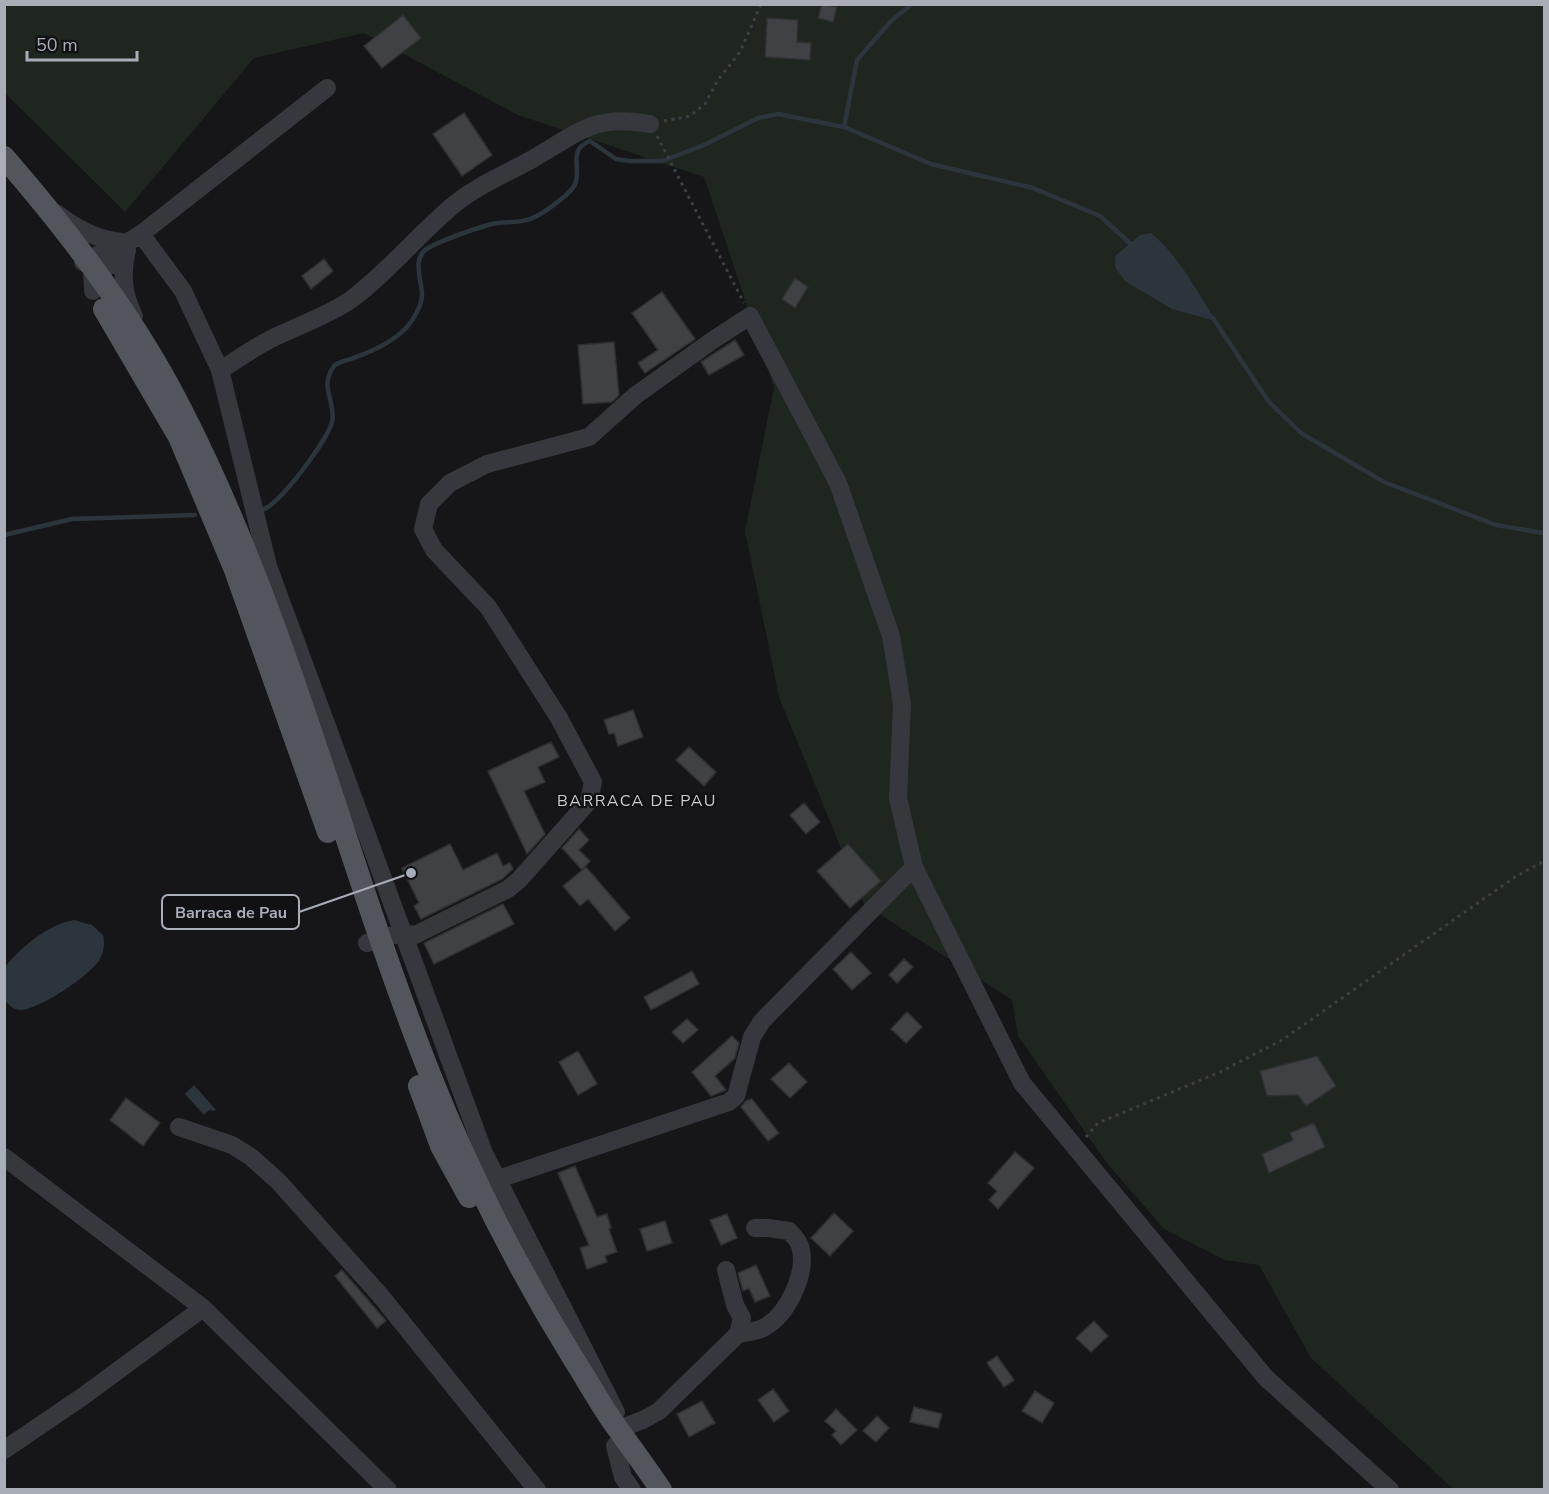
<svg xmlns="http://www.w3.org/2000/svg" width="1549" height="1494" viewBox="0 0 1549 1494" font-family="'Nunito Sans',sans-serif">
	<rect width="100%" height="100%" fill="#161618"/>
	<!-- green -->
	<path fill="#1e261f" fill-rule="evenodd" d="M 4,5 L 1544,5 L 1544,1489 L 1453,1489 L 1311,1358 L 1259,1265 L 1225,1260 L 1164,1229 L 1106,1162 L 1018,1036 L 1012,1000 L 864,904 L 779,697 L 745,531 L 774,387 L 704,177 L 518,115 L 364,33 L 254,58 L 125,212 L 5,93 ZM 1140,235 L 1191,280 L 1215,321 L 1115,256 Z"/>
	<!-- water -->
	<path fill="#2c353c" d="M 1151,233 C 1179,256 1197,291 1216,321 L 1172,309 L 1125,281 L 1115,267 L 1115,256 L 1140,235 Z
		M 74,920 L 92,925 L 103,935 C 105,943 104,952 100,959 C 91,975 40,1009 21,1010 C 14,1010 9,1005 5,1001 L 5,967 C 21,947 49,924 74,920 Z
		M 194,1085 L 216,1110 L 214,1111 L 209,1110 L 204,1115 L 185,1094 Z"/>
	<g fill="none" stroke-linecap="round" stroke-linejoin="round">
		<!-- stream -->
		<path stroke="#2c353c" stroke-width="4.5" d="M 844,127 L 857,60 L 891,21 L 912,4
			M 1213,318 L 1269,402 L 1301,433 L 1384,482 L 1496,525 L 1544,533
			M 262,510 C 280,504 327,441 332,422 C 336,406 322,388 330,373 C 330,372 334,366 335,365 C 340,361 350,360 356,357 C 373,351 394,341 407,327 C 414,319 422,305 422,295 C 422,280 411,258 428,248 C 447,238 471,230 492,224 C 507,221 523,224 537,216 C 546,211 572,193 575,184 C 582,167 567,150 590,141 L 616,159 L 630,161 L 662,161 L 702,146 L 758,118 L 778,114 L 844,127 L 931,164 L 1033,188 L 1100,216 L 1133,246
			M 4,535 L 72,519 L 195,515"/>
	</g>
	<!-- building -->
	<path fill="#404145" stroke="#303034" stroke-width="1.5" d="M 822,4 L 837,7 L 833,22 L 818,18 Z
		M 403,15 L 421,38 L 382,68 L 364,46 Z
		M 767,18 L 798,20 L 797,42 L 811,43 L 810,60 L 765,57 Z
		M 464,113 L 492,155 L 462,176 L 433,134 Z
		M 324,259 L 333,271 L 311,289 L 302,276 Z
		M 795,278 L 808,287 L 795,308 L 782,299 Z
		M 662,292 L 695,339 L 645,373 L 638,363 L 658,350 L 632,313 Z
		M 735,340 L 744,355 L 709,375 L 701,362 Z
		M 614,342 L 619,395 L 612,402 L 583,404 L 578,345 Z
		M 633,710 L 643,737 L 618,746 L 614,733 L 609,734 L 604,720 Z
		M 551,742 L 559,757 L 538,767 L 545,782 L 524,791 L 545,834 L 527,854 L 488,771 Z
		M 689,747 L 716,772 L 704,786 L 676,760 Z
		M 804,803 L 820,822 L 806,834 L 790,815 Z
		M 579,829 L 589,840 L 579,850 L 590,861 L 582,870 L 562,848 Z
		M 450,844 L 463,870 L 497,853 L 503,866 L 510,863 L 513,869 L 502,879 L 421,919 L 414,906 L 419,903 L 402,868 Z
		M 848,844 L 881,881 L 850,908 L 817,871 Z
		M 586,867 L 630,918 L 615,931 L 588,899 L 580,906 L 563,886 Z
		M 503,904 L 514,924 L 434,964 L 424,943 Z
		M 851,952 L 871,973 L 852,990 L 833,969 Z
		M 904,959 L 913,967 L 897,983 L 889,975 Z
		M 692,971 L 699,984 L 651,1010 L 644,997 Z
		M 907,1012 L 922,1027 L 906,1043 L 891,1029 Z
		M 687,1019 L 698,1030 L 683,1043 L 672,1032 Z
		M 732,1036 L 739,1043 L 735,1058 L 715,1076 L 726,1090 L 711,1096 L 692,1072 Z
		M 578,1051 L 597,1084 L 578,1095 L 559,1062 Z
		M 1317,1056 L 1336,1086 L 1306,1106 L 1298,1095 L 1267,1096 L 1260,1071 Z
		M 789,1063 L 807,1082 L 790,1098 L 771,1079 Z
		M 126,1098 L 160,1123 L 143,1146 L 110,1120 Z
		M 752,1099 L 779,1133 L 768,1141 L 741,1107 L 746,1101 Z
		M 1314,1123 L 1325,1147 L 1269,1173 L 1262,1154 L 1293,1140 L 1290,1133 Z
		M 1015,1152 L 1034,1168 L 998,1209 L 989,1200 L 997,1191 L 988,1183 Z
		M 575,1166 L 597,1217 L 607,1214 L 611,1228 L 609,1229 L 617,1252 L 605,1256 L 607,1262 L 587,1269 L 580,1248 L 589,1245 L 558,1173 Z
		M 834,1213 L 853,1231 L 830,1256 L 811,1238 Z
		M 727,1214 L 737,1238 L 721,1245 L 710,1220 Z
		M 665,1221 L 672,1243 L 647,1251 L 640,1229 Z
		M 756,1265 L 770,1296 L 755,1302 L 749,1288 L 743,1291 L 738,1273 Z
		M 342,1270 L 386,1321 L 377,1328 L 335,1276 Z
		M 1094,1321 L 1108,1336 L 1091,1352 L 1076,1338 Z
		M 997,1356 L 1014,1380 L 1004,1387 L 987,1363 Z
		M 773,1389 L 789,1411 L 774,1422 L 758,1400 Z
		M 1035,1391 L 1054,1403 L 1042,1423 L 1022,1411 Z
		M 702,1401 L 715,1423 L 689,1437 L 677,1414 Z
		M 914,1407 L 942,1414 L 938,1428 L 910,1422 Z
		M 836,1409 L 857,1430 L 841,1445 L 832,1435 L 836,1431 L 825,1421 Z
		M 877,1416 L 889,1428 L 876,1442 L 863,1431 Z"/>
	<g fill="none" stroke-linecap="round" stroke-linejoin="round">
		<!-- path -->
		<path stroke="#3d3f44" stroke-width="3" stroke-dasharray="3 4.5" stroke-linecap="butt" d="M 664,121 L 690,116 L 705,104 L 718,80 L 740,52 L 761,4
			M 657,136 L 744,303
			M 1086,1137 L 1098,1123 L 1220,1072 L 1282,1040 L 1515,877 L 1544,861"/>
		<!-- minor -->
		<path stroke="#37383d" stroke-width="18" d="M 56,213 C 77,229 97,240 123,242
			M 141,234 L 183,291 L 220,370 L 268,566 L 484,1153 L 616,1412
			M 127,250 C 121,274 123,294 134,316
			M 83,262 C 93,268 109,269 118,261 C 122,256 125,248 128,242
			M 93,291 L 92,266 L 97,255 L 108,248 L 128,242 L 141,234 L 327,88
			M 220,370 C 237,360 253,348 271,339 C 297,326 325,317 349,301 C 386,274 415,238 450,208 C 476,185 507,174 536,157 C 580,131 597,114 650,124
			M 367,943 C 383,937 398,932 415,935 L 508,889 L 519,880 L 589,801 L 593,782 L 559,718 L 488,607 L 434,550 L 423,529 L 429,504 L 450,483 L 487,464 L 589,437 L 636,395 L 713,340 L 750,316 L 838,483 L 891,636 L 902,704 L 898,798 L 914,867 L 1022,1083 L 1266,1378 L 1390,1490
			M 179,1127 L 232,1145 L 251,1157 L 278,1181 L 380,1295 L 537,1490
			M 4,1157 L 203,1308
			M 498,1179 L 729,1102 L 736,1096 L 752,1037 L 762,1021 L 914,867
			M 738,1334 C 747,1332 757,1332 765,1327 C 788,1314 808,1272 800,1246 C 798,1240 793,1235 789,1231 L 768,1228 L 755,1228
			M 624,1427 L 643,1420 L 659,1411 L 738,1334 L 742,1318 L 735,1305 L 726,1270
			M 615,1446 L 623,1477 L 632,1490
			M 4,1450 L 82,1397 L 203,1308 L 388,1490"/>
		<!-- major -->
		<path stroke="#53555c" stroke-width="22" d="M 4,157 C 71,234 135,318 181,409 C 290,621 343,856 431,1077 C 470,1175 518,1269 573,1358 C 587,1380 599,1402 613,1422 C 629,1445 646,1467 661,1490
			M 104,309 L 179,437 L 235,570 L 328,832
			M 419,1086 L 441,1146 L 469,1197"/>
	</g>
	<g text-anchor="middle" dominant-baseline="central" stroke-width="4.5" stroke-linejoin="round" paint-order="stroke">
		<!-- neighbourhood labels -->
		<g font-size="16" letter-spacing="1.5" fill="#c9ccd4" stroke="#111113">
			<text x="637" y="801">BARRACA DE PAU</text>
		</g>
	</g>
	<!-- callouts -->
	<path fill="none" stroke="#a8adb8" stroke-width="2" d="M411 873L299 912"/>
	<circle fill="#a8adb8" stroke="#111113" stroke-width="2" cx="411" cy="873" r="6"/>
	<rect fill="#111113" stroke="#a8adb8" stroke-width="2" x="162" y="895" width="137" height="34" rx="6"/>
	<g font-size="16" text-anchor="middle" font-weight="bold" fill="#a8adb8">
		<text x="231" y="918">Barraca de Pau</text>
	</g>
	<!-- border -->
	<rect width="1549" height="1494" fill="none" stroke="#a8adb8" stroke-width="12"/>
	<!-- scale -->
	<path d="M27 51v9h110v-9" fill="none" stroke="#a8adb8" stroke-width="3"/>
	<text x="36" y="51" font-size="18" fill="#a8adb8" stroke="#111113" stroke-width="4.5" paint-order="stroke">50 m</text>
</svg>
